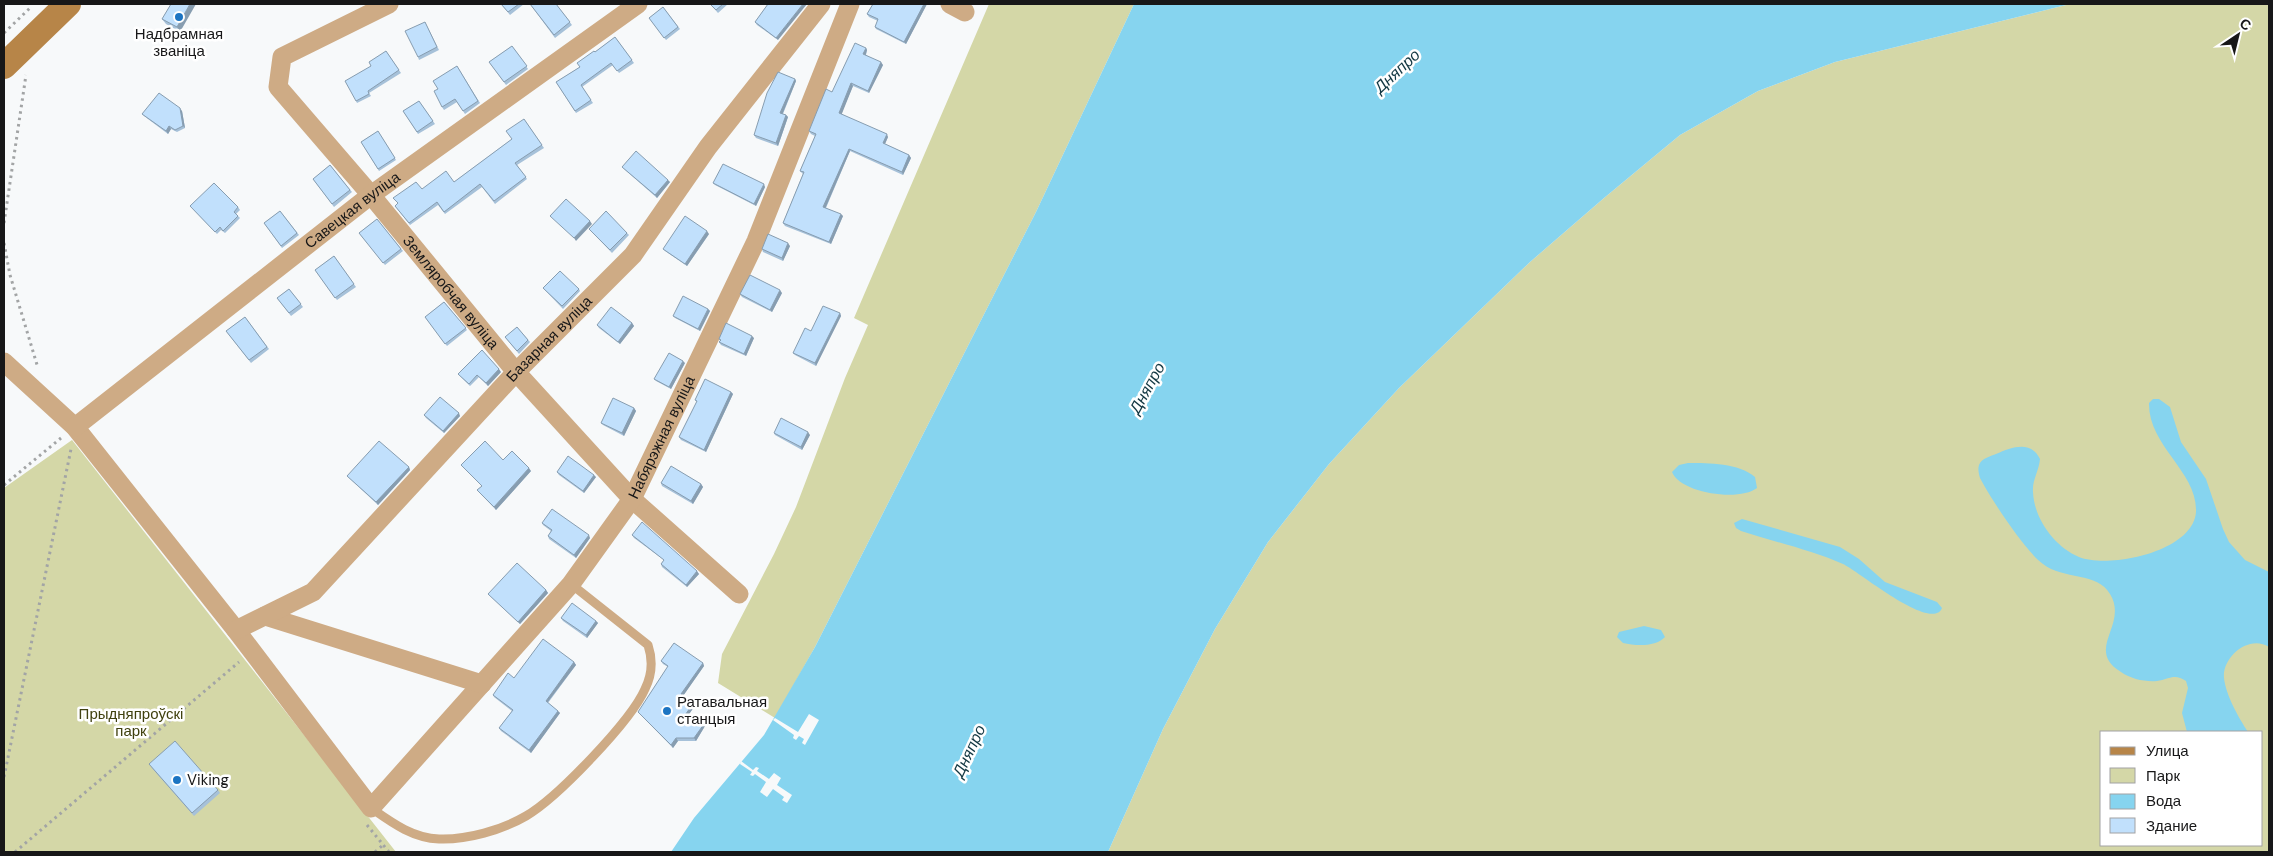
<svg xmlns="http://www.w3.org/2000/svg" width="2273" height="856" viewBox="0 0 2273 856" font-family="'DM Sans',sans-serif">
	<rect width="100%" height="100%" fill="#f7f9fa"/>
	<!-- green -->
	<path fill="#d4d7a7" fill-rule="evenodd" d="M 989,4 L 1134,4 L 1036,212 L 815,647 L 775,718 L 718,683 L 722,654 L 774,554 L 796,507 L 845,378 L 868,325 L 854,318 Z
		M 2070,4 L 2269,4 L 2269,852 L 1108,852 L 1163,729 L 1215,629 L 1268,542 L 1329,464 L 1399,388 L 1530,262 L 1604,198 L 1680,135 L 1758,91 L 1835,62 ZM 2102,732 L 2262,732 L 2262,845 L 2102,845 Z
		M 72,440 L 396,852 L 4,852 L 4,488 Z"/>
	<!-- water -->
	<path fill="#86d4ef" d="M 1134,4 L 2070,4 L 1835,62 L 1758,91 L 1680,135 L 1604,198 L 1530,262 L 1399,388 L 1329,464 L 1268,542 L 1215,629 L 1163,729 L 1108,852 L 671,852 L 694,818 L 764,735 L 815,647 L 1036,212 Z
		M 2153,399 L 2159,399 L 2170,407 L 2181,442 L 2206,479 L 2223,529 L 2229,542 L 2245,560 L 2269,572 L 2269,647 C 2249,634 2222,657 2224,678 C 2226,696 2239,718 2248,732 L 2187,732 L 2182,713 L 2188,688 L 2186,681 C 2175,673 2169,679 2157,681 C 2145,682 2131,679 2121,672 C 2084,649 2129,625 2110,594 C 2098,572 2063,580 2043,564 C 2025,551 1991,499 1980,478 C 1979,474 1977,468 1980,463 C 1983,458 1991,456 1996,454 C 2012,447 2031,440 2040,459 C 2039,471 2032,480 2033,492 C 2034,519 2055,547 2079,557 C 2109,569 2193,552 2196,512 C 2198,472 2148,446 2149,403 Z
		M 1688,463 C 1709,463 1739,463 1755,477 L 1757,488 C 1739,502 1680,493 1672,472 L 1679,465 Z
		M 1742,519 L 1840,547 L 1859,559 L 1885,582 L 1937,602 L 1942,608 C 1932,633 1857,570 1843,564 C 1811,550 1775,542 1741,531 L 1736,528 L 1734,523 Z
		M 1644,626 L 1661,630 L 1665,637 C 1656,647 1636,646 1623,643 L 1617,637 L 1619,632 Z"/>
	<!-- pier -->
	<path fill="#f7f9fa" d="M 809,714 L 819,720 L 805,745 L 802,743 L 804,739 L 799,736 L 796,740 L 793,738 L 794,735 L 773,720 L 775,718 L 798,732 Z
		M 741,761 L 753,770 L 756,767 L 759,768 L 757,771 L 769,779 L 774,773 L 781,778 L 777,785 L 792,795 L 787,803 L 782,800 L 784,797 L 773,789 L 767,797 L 760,792 L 766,782 L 755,774 L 753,776 L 750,775 L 752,772 L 740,764 Z"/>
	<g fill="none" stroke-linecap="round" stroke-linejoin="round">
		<!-- path -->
		<path stroke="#a2a4a5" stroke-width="3" stroke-dasharray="2.5 4" stroke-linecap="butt" d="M 4,33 L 31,7
			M 4,223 L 26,75
			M 4,243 L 10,275 L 38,368
			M 4,485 L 61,438
			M 4,777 L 71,449
			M 367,825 L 389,852
			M 15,852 L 239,662
			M 375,852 L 383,845"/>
		<!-- lane -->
		<path stroke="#ceab85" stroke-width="9" d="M 371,808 C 391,822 412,838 439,839 C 467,840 502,830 526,816 C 557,798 631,721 645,689 C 652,675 653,660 648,645 L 571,584"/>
		<!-- street -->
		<g stroke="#ceab85" stroke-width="19">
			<path id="s1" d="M 389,4 L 282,57 L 278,87 L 371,195 L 516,372 L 632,499 L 739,594"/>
			<path d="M 950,4 L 965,12"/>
			<path id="s2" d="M 4,362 L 75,427 L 236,630 L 371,808 L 571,584 L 632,499 L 756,241 L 850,4"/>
			<path id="s3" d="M 75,427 L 371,195 L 638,4"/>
			<path d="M 265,616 L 482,684"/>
			<path id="s4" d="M 236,630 L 313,592 L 516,372 L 633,255 L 708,147 L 821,4"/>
		</g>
		<!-- secondary -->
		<path stroke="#b78548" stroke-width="26" d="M 4,66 L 68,4"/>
	</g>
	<!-- wall -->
	<path fill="#a6c1d9" d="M 171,4 L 180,32 L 166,24 L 162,19 Z
		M 501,4 L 524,4 L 510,15 Z
		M 530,4 L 556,4 L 572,25 L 555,38 Z
		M 710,4 L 728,4 L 718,13 Z
		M 768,4 L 778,40 L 757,25 L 755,22 Z
		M 873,4 L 927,4 L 906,44 L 876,29 L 875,27 L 878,21 L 869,17 L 867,14 Z
		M 663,7 L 680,29 L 666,40 L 649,18 Z
		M 425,22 L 439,50 L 419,60 L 418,57 Z
		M 615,37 L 634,63 L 619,73 L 613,65 L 582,87 L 593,103 L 576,113 L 556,82 L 580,67 L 595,52 Z
		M 512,46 L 528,69 L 506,85 L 489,62 Z
		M 866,48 L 867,50 L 866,55 L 883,65 L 869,93 L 853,86 L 841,114 L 888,137 L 885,144 L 909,155 L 911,158 L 903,175 L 850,151 L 826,208 L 843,216 L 831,244 L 785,226 L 783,223 L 803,174 L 800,171 L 815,136 L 811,134 L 809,131 L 832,92 Z
		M 386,51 L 401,73 L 369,93 L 371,96 L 357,103 L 356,101 L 371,66 Z
		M 457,66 L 480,103 L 465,114 L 457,102 L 444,110 L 442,107 L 438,89 Z
		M 795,79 L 796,81 L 783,114 L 786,115 L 788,117 L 778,146 L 756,138 L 754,135 Z
		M 419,101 L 435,124 L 418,134 L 403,111 Z
		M 182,111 L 185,128 L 177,132 L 171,129 L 168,134 L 144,116 L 142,114 Z
		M 524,119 L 544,148 L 517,165 L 527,179 L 495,204 L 482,187 L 445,214 L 438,205 L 410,225 L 395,206 L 422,189 L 454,182 L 512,139 Z
		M 378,131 L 396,160 L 379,171 L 361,142 Z
		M 330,165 L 352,192 L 334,207 L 313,179 Z
		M 622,167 L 670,182 L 657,198 L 624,169 Z
		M 713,183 L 765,187 L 756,206 L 715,185 Z
		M 190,206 L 238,207 L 240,210 L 236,214 L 240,218 L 225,233 L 221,230 L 217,234 Z
		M 280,211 L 299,235 L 282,248 L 264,223 Z
		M 377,219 L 403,251 L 385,265 L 359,233 Z
		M 589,229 L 627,233 L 629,235 L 612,253 Z
		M 709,234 L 687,266 L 665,251 L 663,249 Z
		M 790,246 L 783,261 L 763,252 L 762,249 Z
		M 334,256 L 356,287 L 337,300 L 315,270 Z
		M 543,288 L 579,289 L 580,291 L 563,309 Z
		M 289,289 L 303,307 L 291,316 L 277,298 Z
		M 782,293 L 772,312 L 742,297 L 740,294 Z
		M 444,302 L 467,330 L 447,346 L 425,317 Z
		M 708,309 L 710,311 L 700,331 L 675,318 L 673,316 Z
		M 840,313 L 841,316 L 816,366 L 795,355 L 793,353 L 811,331 Z
		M 245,317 L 269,349 L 251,363 L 226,331 Z
		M 632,323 L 634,326 L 620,344 L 599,328 L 597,325 Z
		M 517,327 L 530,342 L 519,354 L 505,337 Z
		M 754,338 L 746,356 L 721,345 L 719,342 L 720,341 L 719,339 Z
		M 685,363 L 671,389 L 656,381 L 654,379 Z
		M 501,372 L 488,386 L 479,377 L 470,386 L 458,374 Z
		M 731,392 L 733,394 L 706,452 L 681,440 L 679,437 L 697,402 L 695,400 Z
		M 634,408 L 636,411 L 624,436 L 603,425 L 601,423 Z
		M 424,415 L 460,416 L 444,433 L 426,418 Z
		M 774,433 L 810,435 L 802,450 L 775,435 Z
		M 503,460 L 531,471 L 496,510 L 477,490 L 482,486 L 461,465 Z
		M 409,467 L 410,470 L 378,505 L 347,476 Z
		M 557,472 L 596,477 L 584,493 L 559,475 Z
		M 661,483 L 701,484 L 703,487 L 693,504 L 662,486 Z
		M 542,523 L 590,538 L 576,558 L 549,539 L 548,536 L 551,531 L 543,525 Z
		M 632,535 L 699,574 L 687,587 L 662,567 L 661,564 L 664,560 L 634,538 Z
		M 546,590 L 548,593 L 520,624 L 488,594 Z
		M 561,618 L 596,621 L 598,623 L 587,638 L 563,621 Z
		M 661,661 L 703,663 L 704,666 L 683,696 L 694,707 L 684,721 L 705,726 L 696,741 L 678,741 L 673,748 L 638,712 L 668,667 L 663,664 Z
		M 574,662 L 576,665 L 548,703 L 560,713 L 531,753 L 501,731 L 499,728 L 512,711 L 494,697 L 493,695 L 514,678 Z
		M 151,767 L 218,790 L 220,793 L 194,816 Z"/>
	<!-- shaded-wall -->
	<path fill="#879db0" d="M 190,4 L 196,4 L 180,32 L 177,27 Z
		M 803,4 L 807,4 L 778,40 L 776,38 Z
		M 924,4 L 927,4 L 906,44 L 904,42 Z
		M 866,48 L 867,50 L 865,57 L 863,54 Z
		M 881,62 L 883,65 L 869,93 L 868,91 Z
		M 795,79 L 796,81 L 782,115 L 780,113 Z
		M 851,83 L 853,86 L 841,116 L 839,113 Z
		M 180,108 L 182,111 L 185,128 L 183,126 Z
		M 786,115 L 788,117 L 778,146 L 776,143 Z
		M 169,126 L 171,129 L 168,134 L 166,131 Z
		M 887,134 L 888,137 L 884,146 L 883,143 Z
		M 849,149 L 850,151 L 825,209 L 823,207 Z
		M 909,155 L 911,158 L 903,175 L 902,172 Z
		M 668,180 L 670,182 L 657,198 L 655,195 Z
		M 764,184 L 765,187 L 756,206 L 754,204 Z
		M 841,214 L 843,216 L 831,244 L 829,242 Z
		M 590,221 L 592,224 L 576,241 L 574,238 Z
		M 707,231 L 709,234 L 687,266 L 685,264 Z
		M 788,243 L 790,246 L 783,261 L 782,258 Z
		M 780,290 L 782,293 L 772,312 L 770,310 Z
		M 708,309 L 710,311 L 700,331 L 698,329 Z
		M 840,313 L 841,316 L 816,366 L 815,363 Z
		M 632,323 L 634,326 L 620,344 L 618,342 Z
		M 752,336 L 754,338 L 746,356 L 744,354 Z
		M 683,361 L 685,363 L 671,389 L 669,387 Z
		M 499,369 L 501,372 L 488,386 L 486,383 Z
		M 731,392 L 733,394 L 706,452 L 704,450 Z
		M 634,408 L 636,411 L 624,436 L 622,433 Z
		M 459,413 L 460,416 L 444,433 L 443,431 Z
		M 808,432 L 810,435 L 802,450 L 801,447 Z
		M 409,467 L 410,470 L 378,505 L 376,502 Z
		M 529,468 L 531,471 L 496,510 L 494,507 Z
		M 594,475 L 596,477 L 584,493 L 583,491 Z
		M 701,484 L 703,487 L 693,504 L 691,501 Z
		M 589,535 L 590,538 L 576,558 L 574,555 Z
		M 697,571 L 699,574 L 687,587 L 686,585 Z
		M 546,590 L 548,593 L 520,624 L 518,622 Z
		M 596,621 L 598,623 L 587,638 L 586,635 Z
		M 574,662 L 576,665 L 547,703 L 546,701 Z
		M 703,663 L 704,666 L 683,696 L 681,694 Z
		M 692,705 L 694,707 L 683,723 L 681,721 Z
		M 558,711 L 560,713 L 531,753 L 529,750 Z
		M 704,724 L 705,726 L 696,741 L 694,738 Z
		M 676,738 L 678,741 L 673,748 L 671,745 Z"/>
	<!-- building -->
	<path fill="#c1e0fc" stroke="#879db0" d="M 171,4 L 190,4 L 177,27 L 162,19 Z
		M 501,4 L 519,4 L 508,12 Z
		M 530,4 L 556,4 L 570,22 L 554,35 Z
		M 710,4 L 723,4 L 716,10 Z
		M 768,4 L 803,4 L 776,38 L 755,22 Z
		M 873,4 L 924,4 L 904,42 L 875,27 L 878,19 L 867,14 Z
		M 663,7 L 678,27 L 664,38 L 649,18 Z
		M 425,22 L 437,47 L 418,57 L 405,31 Z
		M 615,37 L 632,60 L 617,71 L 611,63 L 581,85 L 591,100 L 575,111 L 556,82 L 580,67 L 577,63 L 594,51 L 595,52 Z
		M 855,43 L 866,48 L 863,54 L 881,62 L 868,91 L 851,83 L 839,113 L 887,134 L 883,143 L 909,155 L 902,172 L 849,149 L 823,207 L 841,214 L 829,242 L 783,223 L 804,172 L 800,171 L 816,134 L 809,131 L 826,89 L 832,92 Z
		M 512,46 L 527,66 L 504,82 L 489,62 Z
		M 386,51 L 399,70 L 368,91 L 369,94 L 356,101 L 345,81 L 371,66 L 369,62 Z
		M 457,66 L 478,101 L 463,111 L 455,99 L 442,107 L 434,91 L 438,89 L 433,81 Z
		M 778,72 L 795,79 L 780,113 L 786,115 L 776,143 L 754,135 L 767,93 Z
		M 159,93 L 180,108 L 183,126 L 175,130 L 169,126 L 166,131 L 142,114 Z
		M 419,101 L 433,121 L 417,132 L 403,111 Z
		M 524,119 L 542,145 L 515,163 L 526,177 L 494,201 L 480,184 L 444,212 L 437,202 L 409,223 L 395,206 L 398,203 L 393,198 L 416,182 L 422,189 L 446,171 L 454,182 L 512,139 L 506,131 Z
		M 378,131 L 395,158 L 378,169 L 361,142 Z
		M 636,151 L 668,180 L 655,195 L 622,167 Z
		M 723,164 L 764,184 L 754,204 L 713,183 Z
		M 330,165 L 350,190 L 332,204 L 313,179 Z
		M 214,183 L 238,207 L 234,212 L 238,216 L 223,231 L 220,227 L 215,232 L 190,206 Z
		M 566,199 L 590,221 L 574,238 L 550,216 Z
		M 280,211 L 297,233 L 281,246 L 264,223 Z
		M 606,211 L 627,233 L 610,250 L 589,229 Z
		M 685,216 L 707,231 L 685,264 L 663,249 Z
		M 377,219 L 401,249 L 383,263 L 359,233 Z
		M 768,234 L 788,243 L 782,258 L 762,249 Z
		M 334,256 L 354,284 L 335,298 L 315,270 Z
		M 560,271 L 579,289 L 562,306 L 543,288 Z
		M 750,275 L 780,290 L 770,310 L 740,294 Z
		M 289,289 L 301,304 L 289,313 L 277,298 Z
		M 683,296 L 708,309 L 698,329 L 673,316 Z
		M 444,302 L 466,328 L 445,344 L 425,317 Z
		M 823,306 L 840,313 L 815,363 L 793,353 L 805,328 L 811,331 Z
		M 611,307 L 632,323 L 618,342 L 597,325 Z
		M 245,317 L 267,347 L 249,360 L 226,331 Z
		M 726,323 L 752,336 L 744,354 L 719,342 L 721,340 L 719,339 Z
		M 517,327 L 528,340 L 517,351 L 505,337 Z
		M 482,350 L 499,369 L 486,383 L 477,375 L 469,384 L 458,374 Z
		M 669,353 L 683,361 L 669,387 L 654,379 Z
		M 705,379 L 731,392 L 704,450 L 679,437 L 697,401 L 695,400 Z
		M 440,397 L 459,413 L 443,431 L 424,415 Z
		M 613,398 L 634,408 L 622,433 L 601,423 Z
		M 781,418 L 808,432 L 801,447 L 774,433 Z
		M 379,441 L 409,467 L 376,502 L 347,476 Z
		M 485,441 L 503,460 L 512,451 L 529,468 L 494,507 L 477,490 L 482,486 L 461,465 Z
		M 568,456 L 594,475 L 583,491 L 557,472 Z
		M 671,466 L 701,484 L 691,501 L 661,483 Z
		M 552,509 L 589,535 L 574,555 L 548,536 L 552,530 L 542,523 Z
		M 642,522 L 697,571 L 686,585 L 661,564 L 664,560 L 632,535 Z
		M 517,563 L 546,590 L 518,622 L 488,594 Z
		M 572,603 L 596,621 L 586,635 L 561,618 Z
		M 543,639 L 574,662 L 546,701 L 558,711 L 529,750 L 499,728 L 513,710 L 493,695 L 508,673 L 514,678 Z
		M 674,643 L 703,663 L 681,694 L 692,705 L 681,721 L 704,724 L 694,738 L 676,738 L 671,745 L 638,712 L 668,666 L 661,661 Z
		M 175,741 L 218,790 L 192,813 L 149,764 Z"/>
	<!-- markers -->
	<g fill="#1c74c2" stroke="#fff" stroke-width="2">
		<circle cx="179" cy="17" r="5"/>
		<circle cx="667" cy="711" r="5"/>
		<circle cx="177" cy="780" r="5"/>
	</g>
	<g text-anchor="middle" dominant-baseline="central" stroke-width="5" stroke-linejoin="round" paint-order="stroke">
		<!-- poi labels -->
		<g font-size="15" fill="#171718" stroke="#fff" text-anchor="start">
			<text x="179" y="34" text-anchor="middle">Надбрамная<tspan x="179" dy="17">званіца</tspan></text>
			<text x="677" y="702">Ратавальная<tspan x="677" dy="17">станцыя</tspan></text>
			<text x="187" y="780">Viking</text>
		</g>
		<!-- street labels -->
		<g font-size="15" fill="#171718" stroke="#fff">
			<text stroke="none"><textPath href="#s3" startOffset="352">Савецкая вуліца</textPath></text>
			<text stroke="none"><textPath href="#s1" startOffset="418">Земляробчая вуліца</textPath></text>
			<text stroke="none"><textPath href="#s4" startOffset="432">Базарная вуліца</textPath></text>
			<text stroke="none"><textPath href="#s2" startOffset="1052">Набярэжная вуліца</textPath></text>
		</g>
		<!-- park labels -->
		<g font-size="15" fill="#40410f" stroke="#fff">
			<text x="131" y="714">Прыдняпроўскі<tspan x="131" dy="17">парк</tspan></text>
		</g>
		<!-- water labels -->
		<g font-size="16" font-style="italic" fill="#133843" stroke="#fff">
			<text transform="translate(1397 71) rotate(-43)">Дняпро</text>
			<text transform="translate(1147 388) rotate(-61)">Дняпро</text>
			<text transform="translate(969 751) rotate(-65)">Дняпро</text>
		</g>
	</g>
	<!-- border -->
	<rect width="2273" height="856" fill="none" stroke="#171718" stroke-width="10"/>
	<!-- legend -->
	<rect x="2100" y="731" width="162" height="115" fill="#ffffff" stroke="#a2a2a3"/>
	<rect x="2110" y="747" width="25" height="8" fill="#b78548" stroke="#a2a2a3"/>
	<text x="2146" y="756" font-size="15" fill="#171718">Улица</text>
	<rect x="2110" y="768" width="25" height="15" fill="#d4d7a7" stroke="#a2a2a3"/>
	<text x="2146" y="781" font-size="15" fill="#171718">Парк</text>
	<rect x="2110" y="794" width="25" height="15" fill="#86d4ef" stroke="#a2a2a3"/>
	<text x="2146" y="806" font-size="15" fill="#171718">Вода</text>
	<rect x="2110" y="818" width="25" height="15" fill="#c1e0fc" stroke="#a2a2a3"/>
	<text x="2146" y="831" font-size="15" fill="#171718">Здание</text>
	<!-- north arrow -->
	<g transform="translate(2238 35) rotate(35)" stroke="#ffffff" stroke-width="4" paint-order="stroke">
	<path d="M0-4L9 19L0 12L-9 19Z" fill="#171718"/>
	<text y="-8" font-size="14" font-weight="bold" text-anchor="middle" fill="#171718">С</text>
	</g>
</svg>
